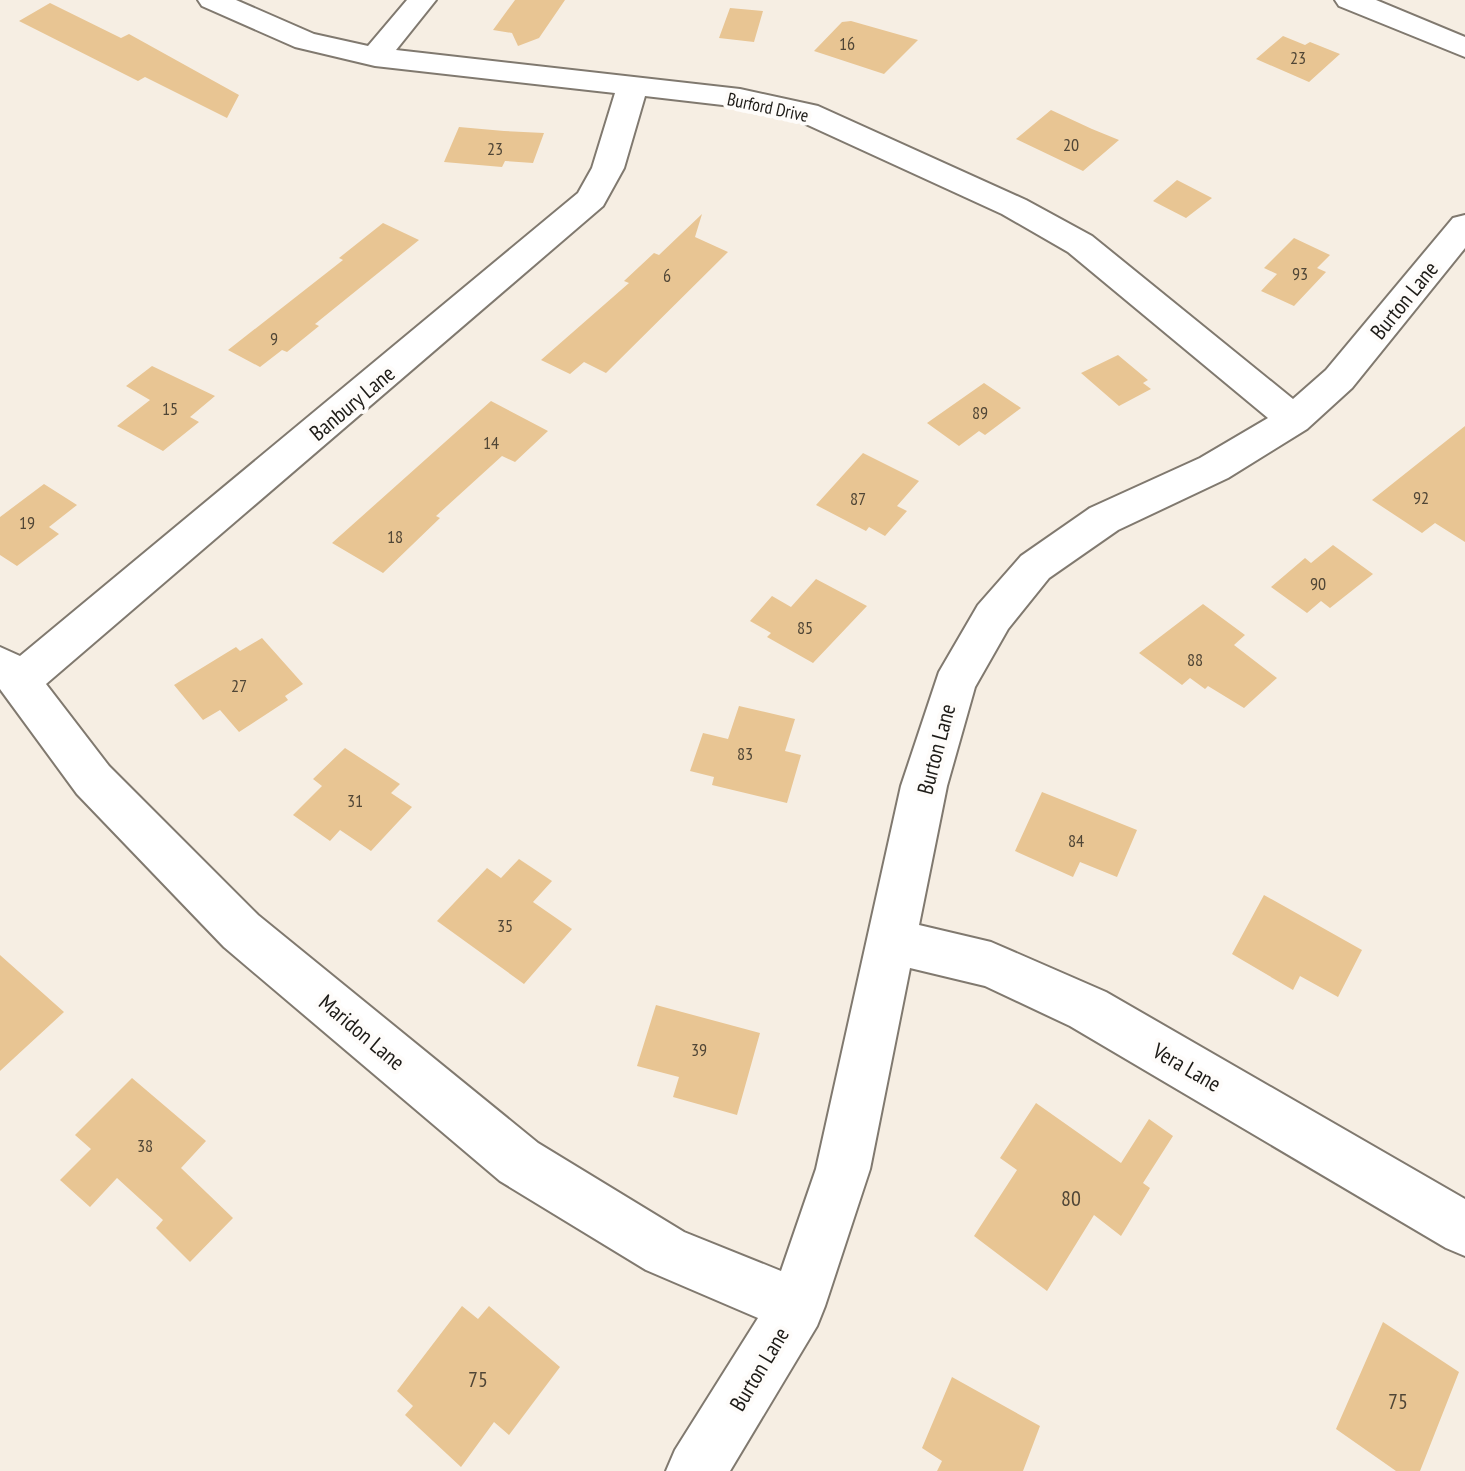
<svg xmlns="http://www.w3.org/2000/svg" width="1465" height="1471" viewBox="0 0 1465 1471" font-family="'PT Sans Narrow',sans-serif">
	<rect width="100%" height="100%" fill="#f6eee3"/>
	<!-- building -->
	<path fill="#e8c593" d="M 515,0 L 565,0 L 539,38 L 518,46 L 512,33 L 493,30 Z
		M 50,3 L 121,38 L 129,34 L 239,95 L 227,118 L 145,77 L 138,81 L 19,21 Z
		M 730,8 L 763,11 L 754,42 L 719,38 Z
		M 851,21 L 918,40 L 884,74 L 814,51 L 842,22 Z
		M 1283,36 L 1305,45 L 1310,42 L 1340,54 L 1309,82 L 1256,59 Z
		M 1051,110 L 1092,129 L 1119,140 L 1083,171 L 1016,139 Z
		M 459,127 L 504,131 L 544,133 L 533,163 L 505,161 L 502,167 L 444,162 Z
		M 1177,180 L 1212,198 L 1186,218 L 1153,201 Z
		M 702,214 L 695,237 L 728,252 L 606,373 L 584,362 L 570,374 L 541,360 L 629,283 L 624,281 L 654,253 L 659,255 Z
		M 383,223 L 419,240 L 315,324 L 319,326 L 287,352 L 282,350 L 260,367 L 228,350 L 343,260 L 339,258 Z
		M 1294,238 L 1330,255 L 1317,268 L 1326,272 L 1294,306 L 1261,291 L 1277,274 L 1264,268 Z
		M 1118,355 L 1148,380 L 1143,383 L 1151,389 L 1119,406 L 1081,373 Z
		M 152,366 L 215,396 L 190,417 L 199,422 L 163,451 L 117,426 L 150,400 L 126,386 Z
		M 984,383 L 1021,408 L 985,435 L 979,431 L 959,446 L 927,423 Z
		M 491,401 L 548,431 L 515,462 L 502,456 L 436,516 L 440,518 L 383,573 L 332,543 Z
		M 1465,426 L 1465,542 L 1435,523 L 1422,533 L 1372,500 Z
		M 863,453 L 919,481 L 897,506 L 907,511 L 885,536 L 869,527 L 866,531 L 816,505 Z
		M 44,484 L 77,505 L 49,527 L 59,534 L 17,566 L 0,555 L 0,517 Z
		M 1333,545 L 1373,574 L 1330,608 L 1321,601 L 1307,613 L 1271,587 L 1305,558 L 1311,563 Z
		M 816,579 L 867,606 L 813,663 L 767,637 L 771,633 L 750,621 L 772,596 L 791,607 Z
		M 1203,604 L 1245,635 L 1234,645 L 1277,678 L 1244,708 L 1208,686 L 1205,689 L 1190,678 L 1182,685 L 1139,653 Z
		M 262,638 L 303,684 L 285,696 L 288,700 L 239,732 L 220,710 L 203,720 L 174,685 L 236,647 L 240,651 Z
		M 739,706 L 795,719 L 785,751 L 801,755 L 787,803 L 712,785 L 714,777 L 690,771 L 703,733 L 728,739 Z
		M 345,748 L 400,784 L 391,793 L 412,807 L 371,851 L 340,830 L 330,841 L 293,815 L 322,786 L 313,779 Z
		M 1042,792 L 1137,830 L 1117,877 L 1080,862 L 1073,877 L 1015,851 Z
		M 519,859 L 552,881 L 533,902 L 572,929 L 524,984 L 437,921 L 487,868 L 501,878 Z
		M 1264,895 L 1362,950 L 1338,997 L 1300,976 L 1293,990 L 1232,954 Z
		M 0,955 L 64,1012 L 0,1071 Z
		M 656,1005 L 760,1033 L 737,1115 L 673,1097 L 679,1077 L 637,1066 Z
		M 132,1078 L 206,1141 L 181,1168 L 233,1218 L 190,1262 L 156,1228 L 163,1220 L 117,1178 L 90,1207 L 60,1180 L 91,1149 L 75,1135 Z
		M 1036,1103 L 1121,1163 L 1149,1119 L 1173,1136 L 1143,1183 L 1150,1188 L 1121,1236 L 1094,1215 L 1047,1291 L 974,1236 L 1017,1170 L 1000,1158 Z
		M 462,1306 L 478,1319 L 489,1306 L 560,1367 L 509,1435 L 494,1422 L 461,1467 L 405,1415 L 413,1406 L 397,1391 Z
		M 1383,1322 L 1459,1372 L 1420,1471 L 1396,1471 L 1336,1429 Z
		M 952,1377 L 1040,1426 L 1023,1471 L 937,1471 L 942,1461 L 922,1448 Z"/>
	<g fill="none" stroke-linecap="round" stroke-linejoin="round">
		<!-- minor casing -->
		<g stroke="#80796f" stroke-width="4">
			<path id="minor" d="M 198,0 L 236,0 L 314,34 L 368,46 L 407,0 L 436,0 L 396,50 L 740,89 L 818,106 L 1026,200 L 1092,236 L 1293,399 L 1326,370 L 1453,218 L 1465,215 L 1465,248 L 1352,388 L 1307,429 L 1228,478 L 1118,530 L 1049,578 L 1008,629 L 975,687 L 947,786 L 919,925 L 991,942 L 1106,992 L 1465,1199 L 1465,1256 L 1446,1248 L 1070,1026 L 985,986 L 910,968 L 870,1169 L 825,1306 L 817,1326 L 730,1471 L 666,1471 L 675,1450 L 758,1318 L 646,1270 L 500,1181 L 224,947 L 77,794 L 0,689 L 0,647 L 20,656 L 578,193 L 592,168 L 615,93 L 375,66 L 295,47 L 202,6 ZM 645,96 L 740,107 L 797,120 L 1002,214 L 1068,252 L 1268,418 L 1200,458 L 1090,508 L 1021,556 L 978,605 L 939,672 L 901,786 L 816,1169 L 781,1271 L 684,1232 L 538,1143 L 258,915 L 109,766 L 46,684 L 603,206 L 624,168 Z
				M 1335,0 L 1376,0 L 1465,37 L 1465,57 L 1339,6 Z"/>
		</g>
		<!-- minor -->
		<use href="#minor" fill="#fff" fill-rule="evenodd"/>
	</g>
	<g text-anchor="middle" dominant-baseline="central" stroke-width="8" stroke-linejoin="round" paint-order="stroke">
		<!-- number labels -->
		<g font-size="18" fill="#504636">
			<text x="847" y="43">16</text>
			<text x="1298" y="57">23</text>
			<text x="1071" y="144">20</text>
			<text x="495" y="148">23</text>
			<text x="1300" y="273">93</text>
			<text x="667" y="275">6</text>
			<text x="274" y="338">9</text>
			<text x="170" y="408">15</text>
			<text x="980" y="412">89</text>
			<text x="491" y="442">14</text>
			<text x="1421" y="497">92</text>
			<text x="858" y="498">87</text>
			<text x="27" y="522">19</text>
			<text x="395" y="536">18</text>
			<text x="1318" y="583">90</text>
			<text x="805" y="627">85</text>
			<text x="1195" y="659">88</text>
			<text x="239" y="685">27</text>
			<text x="745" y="753">83</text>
			<text x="355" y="800">31</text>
			<text x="1076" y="840">84</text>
			<text x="505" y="925">35</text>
			<text x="699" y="1049">39</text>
			<text x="145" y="1145">38</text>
		</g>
		<!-- far-street labels -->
		<g font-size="18" fill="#1d1b17" stroke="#fefcfa">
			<text transform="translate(768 107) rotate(12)">Burford Drive</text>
		</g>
		<!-- street labels -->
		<g font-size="22" fill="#1d1b17" stroke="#fefcfa">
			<text transform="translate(1404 300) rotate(-51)">Burton Lane</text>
			<text transform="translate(352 403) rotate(-40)">Banbury Lane</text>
			<text transform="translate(936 749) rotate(-75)">Burton Lane</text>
			<text transform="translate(362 1032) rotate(40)">Maridon Lane</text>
			<text transform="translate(1187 1067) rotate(30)">Vera Lane</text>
			<text transform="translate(759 1369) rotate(-59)">Burton Lane</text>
		</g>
		<!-- near-number labels -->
		<g font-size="22" fill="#504636">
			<text x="1071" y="1198">80</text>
			<text x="478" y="1379">75</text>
			<text x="1398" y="1401">75</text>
		</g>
	</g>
</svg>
